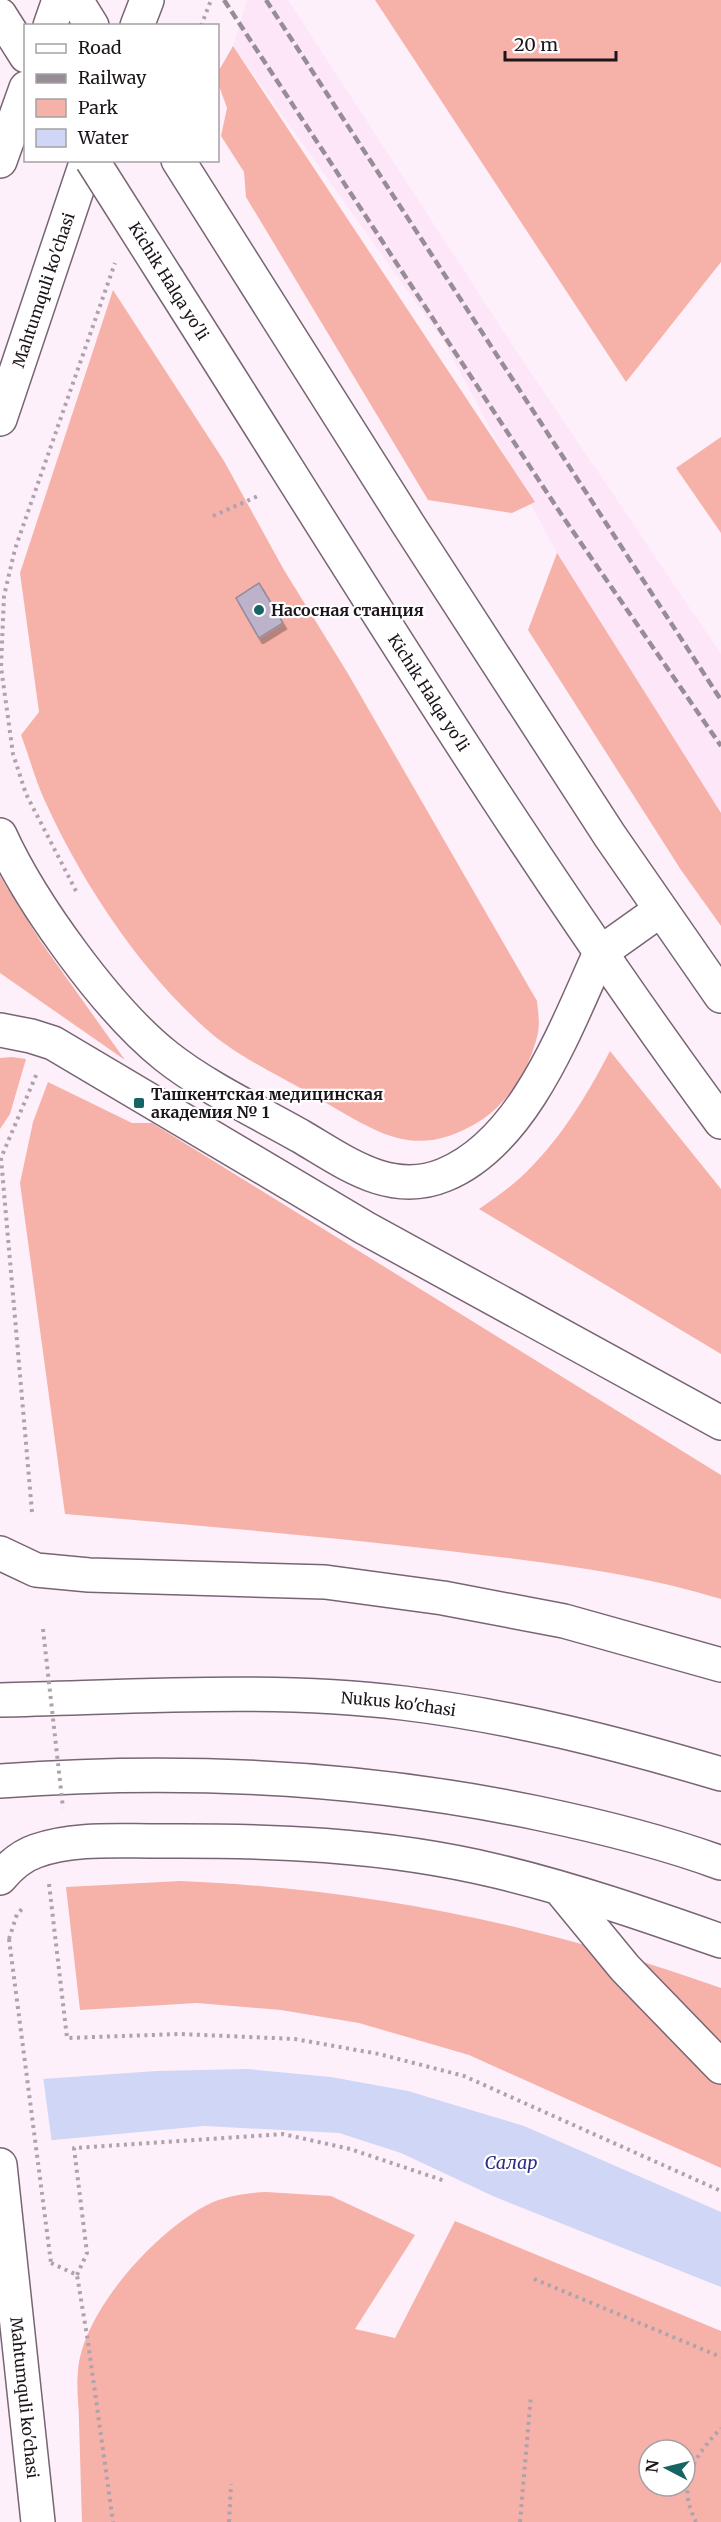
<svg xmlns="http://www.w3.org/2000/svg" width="721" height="2522" viewBox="0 0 721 2522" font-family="Merriweather,serif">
	<defs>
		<filter id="shadow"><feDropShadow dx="3.5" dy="6" stdDeviation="0" flood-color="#0004"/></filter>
	</defs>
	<rect width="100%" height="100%" fill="#fdf0fb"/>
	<!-- built -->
	<path fill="#fce6f8" d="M 247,0 L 288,0 L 517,352 L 721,654 L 721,813 L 557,553 L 444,342 L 233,46 Z"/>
	<!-- green -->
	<path fill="#f6b2a8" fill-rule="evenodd" d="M 375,0 L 721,0 L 721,262 L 626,382 Z
		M 233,46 L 535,502 L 512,513 L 428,500 L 246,197 L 244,172 L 221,136 L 227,108 L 218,83 L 218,72 Z
		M 113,290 L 224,461 L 284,570 L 347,672 L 537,1001 C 538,1011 540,1023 538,1033 C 531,1065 510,1101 483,1119 C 417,1162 380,1134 321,1100 C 283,1077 238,1058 205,1028 C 138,968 81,881 44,799 C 35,779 29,756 21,735 L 39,712 L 20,573 Z
		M 721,437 L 721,533 L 676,468 Z
		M 557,553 L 721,813 L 721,926 L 681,870 L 528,630 Z
		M 0,876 L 41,942 L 125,1060 L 0,973 Z
		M 610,1051 L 721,1189 L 721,1354 L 479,1209 C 493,1199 508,1189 520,1178 C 559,1142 586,1097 610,1051 Z
		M 12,1057 L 26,1059 L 10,1114 L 0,1129 L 0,1058 Z
		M 48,1082 L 132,1123 L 152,1123 L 721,1475 L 721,1599 C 632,1572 541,1562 449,1551 C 321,1536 194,1525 65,1514 L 20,1183 L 33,1122 Z
		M 181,1881 C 371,1889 542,1925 721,1988 L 721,2168 L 469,2055 L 359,2023 L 281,2010 L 197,2003 L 80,2010 L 66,1887 Z
		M 266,2192 L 331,2196 L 415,2235 L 355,2329 L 395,2338 L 455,2221 L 721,2331 L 721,2522 L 82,2522 C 81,2489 80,2455 79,2422 C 79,2405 76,2388 78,2371 C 82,2311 159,2227 213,2202 C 231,2195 247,2193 266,2192 ZM 649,2450 L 685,2450 L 685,2486 L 649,2486 Z"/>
	<!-- water -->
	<path fill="#d0d6f6" d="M 247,2069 L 331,2077 L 408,2091 L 524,2126 L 721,2212 L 721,2287 L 495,2197 L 401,2153 L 339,2133 L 204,2126 L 0,2145 L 0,2082 L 156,2071 Z"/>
	<!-- pier -->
	<path fill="#fdf0fb" d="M 43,2076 L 52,2144 L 0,2148 L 0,2078 Z"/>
	<!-- building -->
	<path fill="#bcb2c9" stroke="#948ba1" stroke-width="1.5" filter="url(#shadow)" d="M 259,583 L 283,623 L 259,638 L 236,598 Z"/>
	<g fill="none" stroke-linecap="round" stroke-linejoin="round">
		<!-- minor casing -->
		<g stroke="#786574" stroke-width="36">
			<path id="minor" d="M 560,1889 L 625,1968 L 721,2067"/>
		</g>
		<!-- major casing -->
		<g stroke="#786574" stroke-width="36">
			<g id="major">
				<path d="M 50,26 L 59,0"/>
				<path d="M 137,26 L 147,0"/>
				<path d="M 0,161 L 26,88"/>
				<path id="s1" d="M 0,419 L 87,160"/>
				<path d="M 0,835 C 31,903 107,1009 166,1056 C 205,1087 258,1112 302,1137 C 346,1163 391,1197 444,1175 C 525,1142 566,1027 600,953"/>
				<path d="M 0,1553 L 36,1570 L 89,1575 L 325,1582 L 443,1598 L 564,1621 L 721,1665"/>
				<path id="s2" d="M 0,1700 C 134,1697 270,1687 403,1703 C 511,1716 617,1743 721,1774"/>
				<path d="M 0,1781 C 181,1768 360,1776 537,1813 C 599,1826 661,1841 721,1863"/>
				<path d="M 0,1878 C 10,1866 21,1856 36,1851 C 73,1838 115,1841 153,1841 C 267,1840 384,1844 496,1871 C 572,1889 647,1915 721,1941"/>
				<path id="s3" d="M 0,2165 L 38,2522"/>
			</g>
		</g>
		<!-- highway casing -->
		<g stroke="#786574" stroke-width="36">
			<g id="highway">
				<path d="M 76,0 L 92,26"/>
				<path d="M 0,15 L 26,56"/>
				<path d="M 178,160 L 408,524 L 610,836 L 721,996"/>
				<path id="s4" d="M 168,280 C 348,563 522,852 721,1122"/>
				<path d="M 600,953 L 659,911"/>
				<path d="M 0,1030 L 31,1036 L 53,1043 L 365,1228 L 721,1423"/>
			</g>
		</g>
		<!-- path -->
		<path stroke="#aea3ad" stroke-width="4" stroke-dasharray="3 4.5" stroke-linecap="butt" d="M 201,26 L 211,0
			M 213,516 L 258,496
			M 76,891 L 26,794 L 13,754 L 1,667 L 4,596 L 15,549 L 115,263
			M 32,1512 L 1,1158 L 37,1073
			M 49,1884 L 67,2038 L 180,2034 L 295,2039 L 379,2054 L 464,2076 L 721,2191
			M 9,1939 L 17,1914 L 23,1908
			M 51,2263 L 77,2275 L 88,2342 L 113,2522
			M 77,2275 L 87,2253 L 74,2148 L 283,2134 L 350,2149 L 445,2181
			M 534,2279 L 721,2357
			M 229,2522 L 231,2484
			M 520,2522 L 531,2395
			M 696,2522 C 693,2515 689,2507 688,2499 C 684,2469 702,2449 721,2428"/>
		<!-- minor -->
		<use href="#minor" stroke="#fff" stroke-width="33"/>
		<!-- major -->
		<use href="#major" stroke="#fff" stroke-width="33"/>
		<!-- highway -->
		<use href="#highway" stroke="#fff" stroke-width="33"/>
		<!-- rail -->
		<path stroke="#978d96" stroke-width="4.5" stroke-dasharray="9 4.5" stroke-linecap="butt" d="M 224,0 L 563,517 L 721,746
			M 266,0 L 721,700"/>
		<!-- highway-bridge casing -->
		<g stroke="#786574" stroke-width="36" stroke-linecap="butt">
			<path id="highway-bridge" d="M 92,160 L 168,280"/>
		</g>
		<!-- path-bridge -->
		<path stroke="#aea3ad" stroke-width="4" stroke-dasharray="3 4.5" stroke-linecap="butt" d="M 43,1629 L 63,1808
			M 9,1939 L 51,2263"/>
		<!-- highway-bridge -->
		<use href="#highway-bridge" stroke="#fff" stroke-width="33"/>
	</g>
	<!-- markers -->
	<g fill="#166563" stroke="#fff" stroke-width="2">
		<circle cx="259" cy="610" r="6"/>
		<rect x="133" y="1097" width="12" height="12" rx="3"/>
	</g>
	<g text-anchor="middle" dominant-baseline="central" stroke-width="4.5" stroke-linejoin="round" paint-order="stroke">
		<!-- street labels -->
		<g font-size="16" fill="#1d151c" stroke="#fff">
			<text transform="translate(169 281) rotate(58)">Kichik Halqa yo'li</text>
			<text stroke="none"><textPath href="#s1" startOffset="136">Mahtumquli ko'chasi</textPath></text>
			<text stroke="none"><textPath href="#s4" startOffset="488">Kichik Halqa yo'li</textPath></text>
			<text stroke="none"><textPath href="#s2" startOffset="399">Nukus ko'chasi</textPath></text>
			<text stroke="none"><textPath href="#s3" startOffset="234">Mahtumquli ko'chasi</textPath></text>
		</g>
		<!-- poi labels -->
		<g font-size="16" font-weight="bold" fill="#1d151c" stroke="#fff" text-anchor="start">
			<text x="271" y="610">Насосная станция</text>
			<text x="151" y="1094">Ташкентская медицинская<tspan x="151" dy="18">академия № 1</tspan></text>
		</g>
		<!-- water labels -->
		<g font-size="18" font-style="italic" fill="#2f2f86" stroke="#fff">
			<text x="511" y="2162">Салар</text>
		</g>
	</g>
	<!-- legend -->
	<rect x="24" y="24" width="195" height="138" fill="#ffffff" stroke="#a5a1a4" stroke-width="1.5"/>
	<rect x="36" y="44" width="30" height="9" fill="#ffffff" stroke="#a5a1a4" stroke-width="1.5"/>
	<text x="78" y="54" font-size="18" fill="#1d151c">Road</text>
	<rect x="36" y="74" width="30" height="9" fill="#978d96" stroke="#a5a1a4" stroke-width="1.5"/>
	<text x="78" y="84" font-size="18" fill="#1d151c">Railway</text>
	<rect x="36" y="99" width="30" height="18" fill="#f6b2a8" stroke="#a5a1a4" stroke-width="1.5"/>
	<text x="78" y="114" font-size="18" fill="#1d151c">Park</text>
	<rect x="36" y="129" width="30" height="18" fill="#d0d6f6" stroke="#a5a1a4" stroke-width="1.5"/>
	<text x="78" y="144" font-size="18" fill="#1d151c">Water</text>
	<!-- north arrow -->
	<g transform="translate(667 2468) rotate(277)"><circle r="28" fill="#ffffff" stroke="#a5a1a4" stroke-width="1.5"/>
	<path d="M0-4.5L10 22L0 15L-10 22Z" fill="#166563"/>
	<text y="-9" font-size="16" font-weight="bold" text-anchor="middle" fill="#1d151c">N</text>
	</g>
	<!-- scale -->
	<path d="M505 51v9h111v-9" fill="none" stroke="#1d151c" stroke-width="3"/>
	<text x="514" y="51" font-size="18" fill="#1d151c" stroke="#ffffff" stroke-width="4.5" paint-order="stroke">20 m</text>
</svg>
